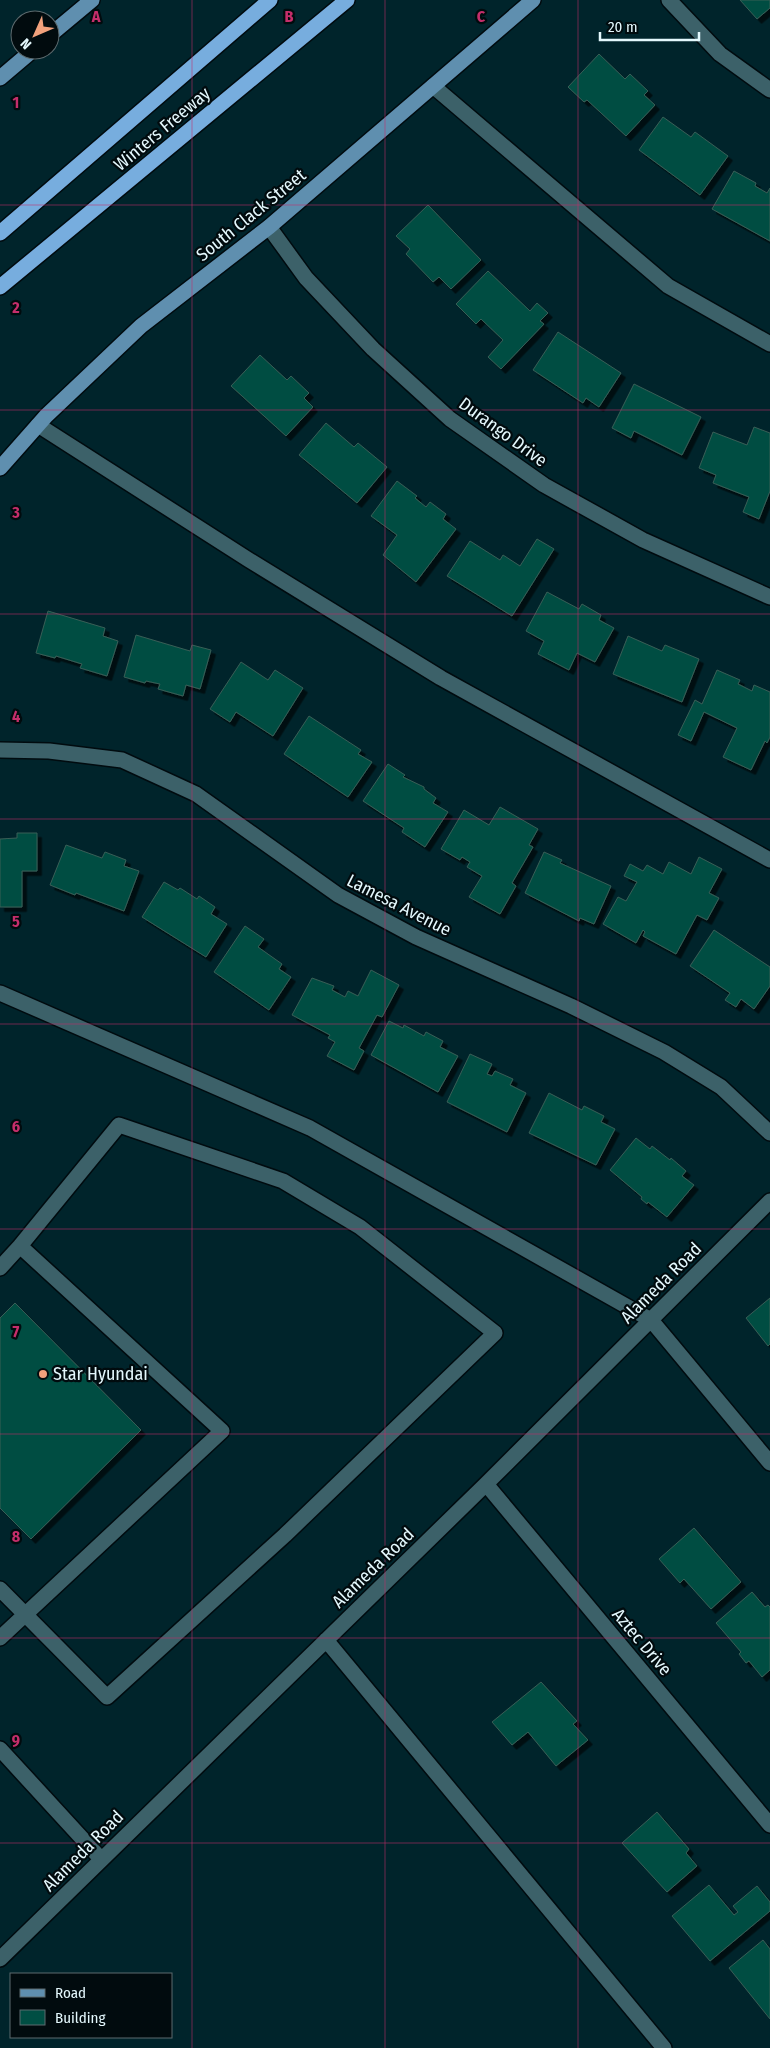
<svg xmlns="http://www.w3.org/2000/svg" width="770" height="2048" viewBox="0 0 770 2048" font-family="'Fira Sans Condensed',sans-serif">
	<defs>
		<filter id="shadow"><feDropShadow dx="4.5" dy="4.5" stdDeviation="0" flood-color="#0009"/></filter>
	</defs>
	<rect width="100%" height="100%" fill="#00242b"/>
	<!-- building -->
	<path fill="#004e43" stroke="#395e56" filter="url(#shadow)" d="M 740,0 L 770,0 L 770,8 L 757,19 Z
		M 599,54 L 625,79 L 630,74 L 648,91 L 644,95 L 655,105 L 626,136 L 587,100 L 584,102 L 568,87 Z
		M 663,117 L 691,137 L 695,132 L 728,156 L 700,195 L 639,150 Z
		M 734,171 L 756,183 L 755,186 L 767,193 L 770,188 L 770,241 L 712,209 Z
		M 428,205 L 481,260 L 451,289 L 439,277 L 433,282 L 406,254 L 410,249 L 396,236 Z
		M 488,271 L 530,311 L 537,303 L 548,313 L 540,321 L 544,324 L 501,369 L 488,357 L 503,340 L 481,319 L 476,324 L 456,304 Z
		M 558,332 L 621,373 L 599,407 L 586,398 L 583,403 L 533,370 Z
		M 260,355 L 287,380 L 291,376 L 309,393 L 304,398 L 313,407 L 286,436 L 231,386 Z
		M 634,384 L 701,417 L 682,455 L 634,431 L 631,438 L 612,428 Z
		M 326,423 L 354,447 L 358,443 L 387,467 L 357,503 L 299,455 Z
		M 754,427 L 770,433 L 770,491 L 759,519 L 743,512 L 749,497 L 713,483 L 716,475 L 699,468 L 713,432 L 747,445 Z
		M 397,481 L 417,496 L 415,498 L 426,507 L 430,502 L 446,514 L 443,519 L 456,529 L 416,582 L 383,555 L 397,535 L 371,516 Z
		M 537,539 L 554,549 L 512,616 L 447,576 L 470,541 L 500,560 L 503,555 L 520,566 Z
		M 547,592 L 579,609 L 582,604 L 601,615 L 599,620 L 614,628 L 595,662 L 577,653 L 569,670 L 538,654 L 544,641 L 526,631 Z
		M 48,611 L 105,628 L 103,636 L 118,641 L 107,676 L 80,668 L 82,664 L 56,656 L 55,658 L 36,653 Z
		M 136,635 L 190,651 L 192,645 L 211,650 L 200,689 L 186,685 L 183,696 L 158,689 L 160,684 L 146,681 L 145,683 L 124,677 Z
		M 628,636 L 662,651 L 665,645 L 699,659 L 682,702 L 613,674 Z
		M 241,662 L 268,680 L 275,670 L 303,688 L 273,736 L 236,712 L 230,722 L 210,709 Z
		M 717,670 L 740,680 L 738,684 L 752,691 L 754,685 L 770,692 L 770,737 L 767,743 L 765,741 L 751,770 L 723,757 L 737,728 L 704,712 L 691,741 L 678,735 L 695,700 L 702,704 Z
		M 309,716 L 361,750 L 358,754 L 372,762 L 348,797 L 284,754 Z
		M 388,764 L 405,775 L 403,777 L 424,787 L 424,789 L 436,798 L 433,803 L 448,812 L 425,847 L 402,832 L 404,828 L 363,801 Z
		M 500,807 L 538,829 L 529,845 L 533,847 L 512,883 L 516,886 L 500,914 L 469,897 L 482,876 L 467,867 L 470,862 L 462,857 L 460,860 L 441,849 L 464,810 L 489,825 Z
		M 17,833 L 37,833 L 37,871 L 22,871 L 22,907 L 0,907 L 0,839 L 17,838 Z
		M 66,845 L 102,858 L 105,852 L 126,860 L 124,866 L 139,871 L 124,911 L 76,893 L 75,895 L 50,885 Z
		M 544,852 L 562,860 L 560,863 L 611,886 L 594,924 L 580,918 L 579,921 L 525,893 Z
		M 699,857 L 722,869 L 709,893 L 719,898 L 707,920 L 697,915 L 676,954 L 643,936 L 645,932 L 643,930 L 636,943 L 603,924 L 618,897 L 626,901 L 637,882 L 624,876 L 630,864 L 643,871 L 647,865 L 663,874 L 669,862 L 691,874 Z
		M 164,882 L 178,890 L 180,888 L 197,899 L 199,896 L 215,907 L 211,914 L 227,924 L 206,957 L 142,917 Z
		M 245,926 L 264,939 L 258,947 L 282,964 L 279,969 L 291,977 L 269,1010 L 214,972 Z
		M 714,930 L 770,967 L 770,986 L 754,1009 L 741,999 L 736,1007 L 725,1000 L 730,993 L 690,966 Z
		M 371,970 L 399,985 L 382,1017 L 377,1015 L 359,1048 L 364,1051 L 354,1070 L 327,1056 L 335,1042 L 328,1038 L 330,1035 L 292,1015 L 312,978 L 334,986 L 332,990 L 345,997 L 348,991 L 358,996 Z
		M 389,1021 L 403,1028 L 404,1025 L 424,1036 L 426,1032 L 443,1041 L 440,1047 L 458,1056 L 438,1092 L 371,1055 Z
		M 470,1054 L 492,1064 L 487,1074 L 492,1076 L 495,1071 L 513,1079 L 510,1085 L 526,1093 L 507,1132 L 447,1102 Z
		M 549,1093 L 582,1110 L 584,1106 L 604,1116 L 601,1122 L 615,1129 L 596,1165 L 529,1133 Z
		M 636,1138 L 650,1149 L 652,1146 L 670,1160 L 671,1158 L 686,1171 L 682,1176 L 694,1185 L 667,1217 L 648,1202 L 647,1204 L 641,1199 L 642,1197 L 610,1170 Z
		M 770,1298 L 770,1344 L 768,1346 L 746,1318 Z
		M 15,1303 L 141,1430 L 31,1539 L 0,1508 L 0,1318 Z
		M 694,1528 L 741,1582 L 711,1609 L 684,1579 L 680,1583 L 659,1559 Z
		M 752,1592 L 765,1607 L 768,1605 L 770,1607 L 770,1670 L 762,1677 L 749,1661 L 746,1663 L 739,1654 L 741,1652 L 716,1623 Z
		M 541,1682 L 577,1721 L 573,1724 L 588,1740 L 556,1766 L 528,1732 L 512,1745 L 492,1722 Z
		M 657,1812 L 689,1849 L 686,1853 L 697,1866 L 667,1892 L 622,1843 Z
		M 709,1885 L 734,1915 L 738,1912 L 733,1906 L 757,1886 L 770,1902 L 770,1911 L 710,1961 L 672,1916 Z
		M 763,1940 L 770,1949 L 770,2019 L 729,1968 Z"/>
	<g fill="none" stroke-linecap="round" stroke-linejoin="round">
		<!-- minor casing -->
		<g stroke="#000b0f" stroke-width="18">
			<path id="minor" d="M 669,0 L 720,54 L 770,90
				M 433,86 L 668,286 L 770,344
				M 269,227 L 306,278 L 373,349 L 450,419 L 544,485 L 643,540 L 770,597
				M 38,425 L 249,560 L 441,678 L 770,860
				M 0,750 L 49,751 L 122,760 L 196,794 L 338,895 L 416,937 L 571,1006 L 664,1052 L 721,1087 L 770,1133
				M 0,993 L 310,1128 L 651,1320 L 770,1463
				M 0,1268 L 20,1246 L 222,1431 L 0,1638
				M 486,1484 L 770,1825
				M 0,1589 L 107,1697 L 285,1535 L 495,1333 L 360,1227 L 283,1181 L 119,1125 L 20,1246
				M 326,1640 L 664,2048
				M 0,1749 L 101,1859
				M 0,1959 L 486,1484 L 770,1201"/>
		</g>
		<!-- major casing -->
		<g stroke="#000b0f" stroke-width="18">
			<path id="major" d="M 50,35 L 92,0
				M 0,78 L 33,50
				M 0,468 L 46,416 L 141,326 L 269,227 L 533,0"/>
		</g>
		<!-- highway casing -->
		<g stroke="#000b0f" stroke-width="18">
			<path id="highway" d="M 0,233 L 270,0
				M 0,287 L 347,0"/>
		</g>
		<!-- minor -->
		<use href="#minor" stroke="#3c6169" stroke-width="15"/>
		<!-- major -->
		<use href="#major" stroke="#5f8faf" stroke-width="15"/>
		<!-- highway -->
		<use href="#highway" stroke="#77adde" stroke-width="15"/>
	</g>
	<!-- grid -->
	<path fill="none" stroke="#c52e6b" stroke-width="1" stroke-opacity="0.55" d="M 192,0 L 192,2048M 385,0 L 385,2048M 578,0 L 578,2048M 0,205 L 770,205M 0,410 L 770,410M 0,614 L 770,614M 0,819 L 770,819M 0,1024 L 770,1024M 0,1229 L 770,1229M 0,1434 L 770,1434M 0,1638 L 770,1638M 0,1843 L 770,1843"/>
	<!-- markers -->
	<circle fill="#f1a17c" stroke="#010b0e" stroke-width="2" cx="43" cy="1374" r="5"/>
	<g text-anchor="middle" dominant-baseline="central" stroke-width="4.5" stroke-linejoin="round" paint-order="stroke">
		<!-- street labels -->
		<g font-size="18" fill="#e4f8fd" stroke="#010b0e">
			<text transform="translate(162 129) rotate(-40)">Winters Freeway</text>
			<text transform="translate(251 215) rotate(-39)">South Clack Street</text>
			<text transform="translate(503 432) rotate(36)">Durango Drive</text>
			<text transform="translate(399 905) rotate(27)">Lamesa Avenue</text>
			<text transform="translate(661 1283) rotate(-45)">Alameda Road</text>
			<text transform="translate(373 1568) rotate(-44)">Alameda Road</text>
			<text transform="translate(642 1642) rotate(50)">Aztec Drive</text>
			<text transform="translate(83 1851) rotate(-45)">Alameda Road</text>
		</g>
		<!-- poi labels -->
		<g font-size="18" fill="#e4f8fd" stroke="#010b0e" text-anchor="start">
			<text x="53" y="1374">Star Hyundai</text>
		</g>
	</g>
	<g font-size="16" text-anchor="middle" font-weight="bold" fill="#c52e6b" stroke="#010b0e" stroke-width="4.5" stroke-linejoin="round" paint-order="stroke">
		<text x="96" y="22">A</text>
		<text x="289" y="22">B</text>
		<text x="481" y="22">C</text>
		<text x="16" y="108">1</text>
		<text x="16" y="313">2</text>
		<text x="16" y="518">3</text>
		<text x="16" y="722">4</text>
		<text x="16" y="927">5</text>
		<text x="16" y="1132">6</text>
		<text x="16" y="1337">7</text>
		<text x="16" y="1542">8</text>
		<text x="16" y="1746">9</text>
	</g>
	<!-- legend -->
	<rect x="10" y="1973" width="162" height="65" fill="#010b0e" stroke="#5c6a6e"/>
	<rect x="20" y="1989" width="25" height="8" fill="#5f8faf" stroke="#5c6a6e"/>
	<text x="55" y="1998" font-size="15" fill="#e4f8fd">Road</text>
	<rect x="20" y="2010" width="25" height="15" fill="#004e43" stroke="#5c6a6e"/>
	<text x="55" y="2023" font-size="15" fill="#e4f8fd">Building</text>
	<!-- north arrow -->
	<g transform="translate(35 35) rotate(225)"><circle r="24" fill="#010b0e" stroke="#5c6a6e"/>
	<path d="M0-4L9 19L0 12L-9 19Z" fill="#f1a17c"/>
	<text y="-8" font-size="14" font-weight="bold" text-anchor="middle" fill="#e4f8fd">N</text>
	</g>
	<!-- scale -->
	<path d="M600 32v8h99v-8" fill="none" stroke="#e4f8fd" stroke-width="2.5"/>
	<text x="608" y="32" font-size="15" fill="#e4f8fd" stroke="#010b0e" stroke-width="4" paint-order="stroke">20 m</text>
</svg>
